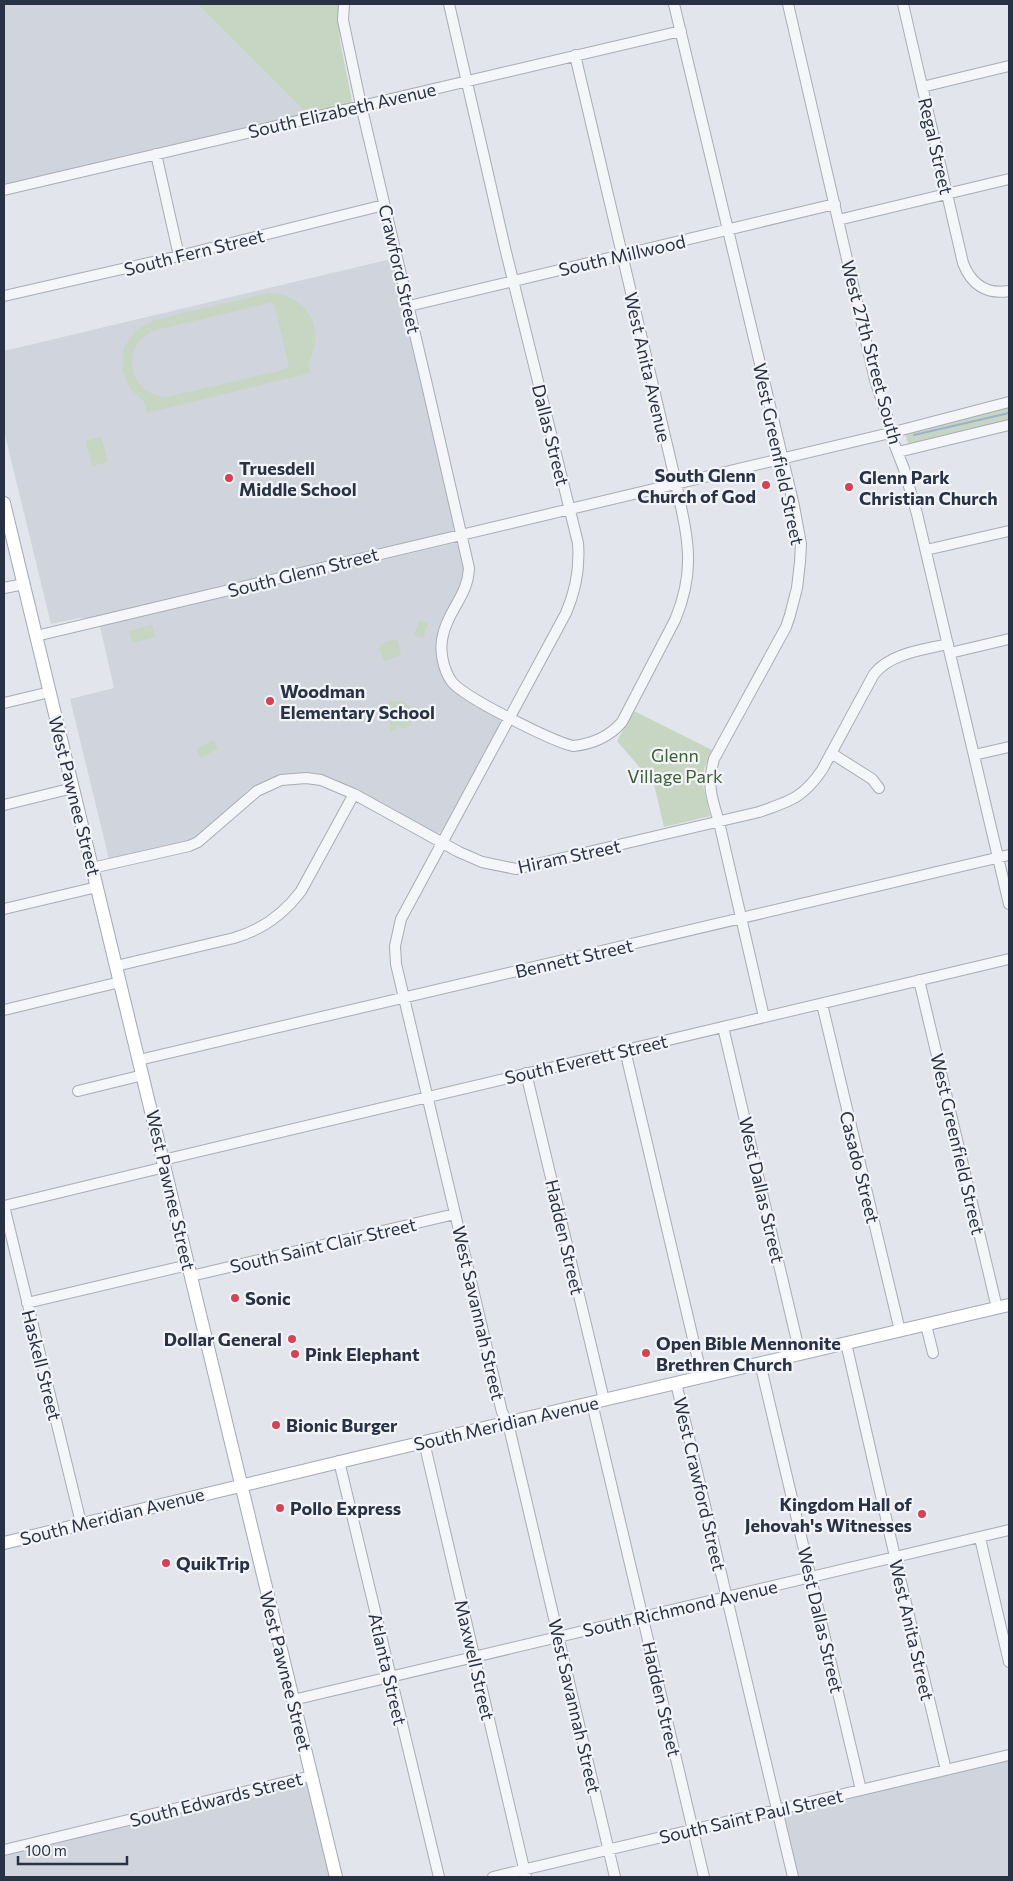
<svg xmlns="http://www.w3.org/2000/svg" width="1013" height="1881" viewBox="0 0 1013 1881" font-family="Commissioner,sans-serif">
	<rect width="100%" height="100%" fill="#e2e5eb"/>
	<!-- built -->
	<path fill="#d0d4dd" d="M 4,4 L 197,4 L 306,113 L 4,185 Z
		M 391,259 L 455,526 L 452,533 L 96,618 L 79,618 L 51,624 L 4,431 L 4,351 Z
		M 455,543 L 460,547 L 465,572 L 464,581 L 438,638 L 451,687 L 458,694 L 498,716 L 501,723 L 441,832 L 435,834 L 328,777 L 303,773 L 286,775 L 271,779 L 248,790 L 201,834 L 190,840 L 109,859 L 70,699 L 114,688 L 100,626 Z
		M 1009,1755 L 1009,1877 L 793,1877 L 777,1811 Z
		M 311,1776 L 335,1877 L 4,1877 L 4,1851 Z"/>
	<!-- green -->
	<path fill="#c7d5c3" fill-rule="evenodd" d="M 197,4 L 338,4 L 340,41 L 352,101 L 349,104 L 306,113 Z
		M 268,293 C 296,293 319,315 315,343 C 313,358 306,356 310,373 L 147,413 L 144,401 L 130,389 L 122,369 L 124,347 L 136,330 L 155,320 ZM 269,303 L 274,303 L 289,367 L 279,371 L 167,397 C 129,395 118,349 152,331 Z
		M 1009,406 L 1009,421 L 912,444 L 908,443 L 905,434 Z
		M 101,437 L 108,462 L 92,466 L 86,441 Z
		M 419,621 L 427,623 L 428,625 L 423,638 L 414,635 Z
		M 152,625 L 155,637 L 132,643 L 129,631 Z
		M 397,639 L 401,655 L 384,661 L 379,648 L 381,644 Z
		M 389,701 L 402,701 L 413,709 L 412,724 L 403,729 L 398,726 L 395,730 L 390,731 Z
		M 634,711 L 712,750 L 704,769 L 703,785 L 710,816 L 664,827 L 654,784 L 617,741 Z
		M 213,740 L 218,749 L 200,758 L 196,749 Z"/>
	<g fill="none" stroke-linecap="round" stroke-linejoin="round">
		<!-- stream -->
		<path stroke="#9cb2cc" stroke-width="2" d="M 914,435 L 1009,413"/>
		<!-- minor casing -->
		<g stroke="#a7acb6" stroke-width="12">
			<path id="minor" d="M 344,4 L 343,20 L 361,105 L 427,385 L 469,568 C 468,596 448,610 443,635 C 439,649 443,670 452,682 C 465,698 552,741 573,746 C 592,744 610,736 622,722 L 675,620 C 697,568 687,536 676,483 L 575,55
				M 449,4 L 505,248 L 578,543 C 580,568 576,590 566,613 L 401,919 L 395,946 L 396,964 L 502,1412 L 508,1423 L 615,1877
				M 674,4 L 794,506 L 801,544 L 800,562 L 797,588 L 790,615 L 786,627 L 714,759 C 707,785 711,796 719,822 L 764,1017
				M 788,4 L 875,380 L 887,416 L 890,433 L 904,469 L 917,514 L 1009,904
				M 903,4 L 963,263 C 971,284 986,295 1009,291
				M 922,87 L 1009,66
				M 156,154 L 179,256
				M 4,190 L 681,31
				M 838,220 L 1009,179
				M 4,296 L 179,256 L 384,205
				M 409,306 L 835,204
				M 898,452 L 1009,425
				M 926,550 L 1009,531
				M 4,588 L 24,584
				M 36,636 L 890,433 L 1009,402
				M 950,653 L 1009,639
				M 4,703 L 50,692
				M 831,753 L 872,779 L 879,788
				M 974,755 L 1009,747
				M 4,805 L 73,788
				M 92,868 L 189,846 L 198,842 L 257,791 L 281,780 L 306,778 L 321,780 L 354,794 L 459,852 L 482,862 L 516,869 L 759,812 C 790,801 803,798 822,770 L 874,674 C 891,653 923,650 948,644
				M 4,909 L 97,887
				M 116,966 L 234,938 C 262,930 283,915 301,891 L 354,794
				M 919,980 L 997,1308
				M 822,1004 L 900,1331
				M 4,1010 L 120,982
				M 723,1027 L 800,1354
				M 625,1050 L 702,1377
				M 139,1060 L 1009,855
				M 526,1073 L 604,1400
				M 78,1091 L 143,1075
				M 163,1160 L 1009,959
				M 4,1206 L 81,1523
				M 4,1206 L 165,1167
				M 191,1276 L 455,1214
				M 27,1303 L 188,1265
				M 926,1325 L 933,1353
				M 846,1343 L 895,1557 L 946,1770
				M 760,1363 L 861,1790
				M 676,1383 L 793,1877
				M 592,1403 L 704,1877
				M 424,1442 L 526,1877
				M 339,1461 L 439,1877
				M 980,1538 L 1009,1662
				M 293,1700 L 1009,1530
				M 4,1850 L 311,1776
				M 493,1877 L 1009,1755"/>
		</g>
		<!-- major casing -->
		<g stroke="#a1a9b7" stroke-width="14">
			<path id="major" d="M 4,503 L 336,1877
				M 4,1543 L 356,1458 L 1009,1305"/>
		</g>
		<!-- minor -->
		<use href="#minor" stroke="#f5f6f9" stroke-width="10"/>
		<!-- major -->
		<use href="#major" stroke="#fff" stroke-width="12"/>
	</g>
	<!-- markers -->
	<g fill="#d44355" stroke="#f2f4f8" stroke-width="2">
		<circle cx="229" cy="478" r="5"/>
		<circle cx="766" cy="485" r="5"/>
		<circle cx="849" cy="487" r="5"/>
		<circle cx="270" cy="701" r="5"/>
		<circle cx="235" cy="1298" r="5"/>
		<circle cx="292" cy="1339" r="5"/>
		<circle cx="646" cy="1353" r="5"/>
		<circle cx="295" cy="1354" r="5"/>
		<circle cx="276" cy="1425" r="5"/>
		<circle cx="280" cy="1508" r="5"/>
		<circle cx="922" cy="1514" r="5"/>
		<circle cx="166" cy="1563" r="5"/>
	</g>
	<g text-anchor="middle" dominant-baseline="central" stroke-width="4.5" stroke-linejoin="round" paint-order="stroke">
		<!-- street labels -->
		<g font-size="18" fill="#293244" stroke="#f2f4f8">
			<text transform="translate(342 110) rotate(-13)">South Elizabeth Avenue</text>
			<text transform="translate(936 146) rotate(77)">Regal Street</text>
			<text transform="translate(194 252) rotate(-14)">South Fern Street</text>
			<text transform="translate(622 255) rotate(-13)">South Millwood</text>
			<text transform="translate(400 269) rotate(77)">Crawford Street</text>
			<text transform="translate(872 352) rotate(75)">West 27th Street South</text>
			<text transform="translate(648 367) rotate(77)">West Anita Avenue</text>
			<text transform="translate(551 435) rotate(76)">Dallas Street</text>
			<text transform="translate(779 454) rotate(78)">West Greenfield Street</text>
			<text transform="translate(303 572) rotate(-14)">South Glenn Street</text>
			<text transform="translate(75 796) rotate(76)">West Pawnee Street</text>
			<text transform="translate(569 856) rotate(-12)">Hiram Street</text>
			<text transform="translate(574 958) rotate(-13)">Bennett Street</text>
			<text transform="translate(586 1059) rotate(-13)">South Everett Street</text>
			<text transform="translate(958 1144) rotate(77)">West Greenfield Street</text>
			<text transform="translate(860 1167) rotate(76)">Casado Street</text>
			<text transform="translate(171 1190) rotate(77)">West Pawnee Street</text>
			<text transform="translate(762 1190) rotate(77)">West Dallas Street</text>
			<text transform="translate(565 1237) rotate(77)">Hadden Street</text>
			<text transform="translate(323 1245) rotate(-13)">South Saint Clair Street</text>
			<text transform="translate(479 1313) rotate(77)">West Savannah Street</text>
			<text transform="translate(42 1365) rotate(76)">Haskell Street</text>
			<text transform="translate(506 1423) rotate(-13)">South Meridian Avenue</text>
			<text transform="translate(700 1484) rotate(77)">West Crawford Street</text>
			<text transform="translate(112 1516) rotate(-14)">South Meridian Avenue</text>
			<text transform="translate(680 1608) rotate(-13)">South Richmond Avenue</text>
			<text transform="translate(821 1620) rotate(77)">West Dallas Street</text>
			<text transform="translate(912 1630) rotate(77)">West Anita Street</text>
			<text transform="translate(475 1660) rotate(77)">Maxwell Street</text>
			<text transform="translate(388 1669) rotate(77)">Atlanta Street</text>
			<text transform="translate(286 1671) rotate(76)">West Pawnee Street</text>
			<text transform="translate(662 1699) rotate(77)">Hadden Street</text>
			<text transform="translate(575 1706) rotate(77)">West Savannah Street</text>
			<text transform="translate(216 1799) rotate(-14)">South Edwards Street</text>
			<text transform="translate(751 1816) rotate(-13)">South Saint Paul Street</text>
		</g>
		<!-- poi labels -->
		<g font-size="18" font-weight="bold" fill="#293244" stroke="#f2f4f8" text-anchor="start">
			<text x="239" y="468">Truesdell<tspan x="239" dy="21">Middle School</tspan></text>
			<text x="756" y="475" text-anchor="end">South Glenn<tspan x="756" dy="21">Church of God</tspan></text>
			<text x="859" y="477">Glenn Park<tspan x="859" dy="21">Christian Church</tspan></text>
			<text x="280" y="691">Woodman<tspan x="280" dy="21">Elementary School</tspan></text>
			<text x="245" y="1298">Sonic</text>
			<text x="282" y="1339" text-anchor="end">Dollar General</text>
			<text x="656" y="1343">Open Bible Mennonite<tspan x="656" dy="21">Brethren Church</tspan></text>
			<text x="305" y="1354">Pink Elephant</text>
			<text x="286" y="1425">Bionic Burger</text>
			<text x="912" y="1504" text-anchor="end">Kingdom Hall of<tspan x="912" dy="21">Jehovah's Witnesses</tspan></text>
			<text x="290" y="1508">Pollo Express</text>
			<text x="176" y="1563">QuikTrip</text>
		</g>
		<!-- park labels -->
		<g font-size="18" fill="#3d6036" stroke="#f2f4f8">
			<text x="675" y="755">Glenn<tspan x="675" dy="21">Village Park</tspan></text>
		</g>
	</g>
	<!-- border -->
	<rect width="1013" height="1881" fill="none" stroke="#293244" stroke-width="10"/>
	<!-- scale -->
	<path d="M18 1856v8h109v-8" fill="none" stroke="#293244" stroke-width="2.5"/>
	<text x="25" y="1856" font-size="15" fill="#293244" stroke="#f2f4f8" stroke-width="4" paint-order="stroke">100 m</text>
</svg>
